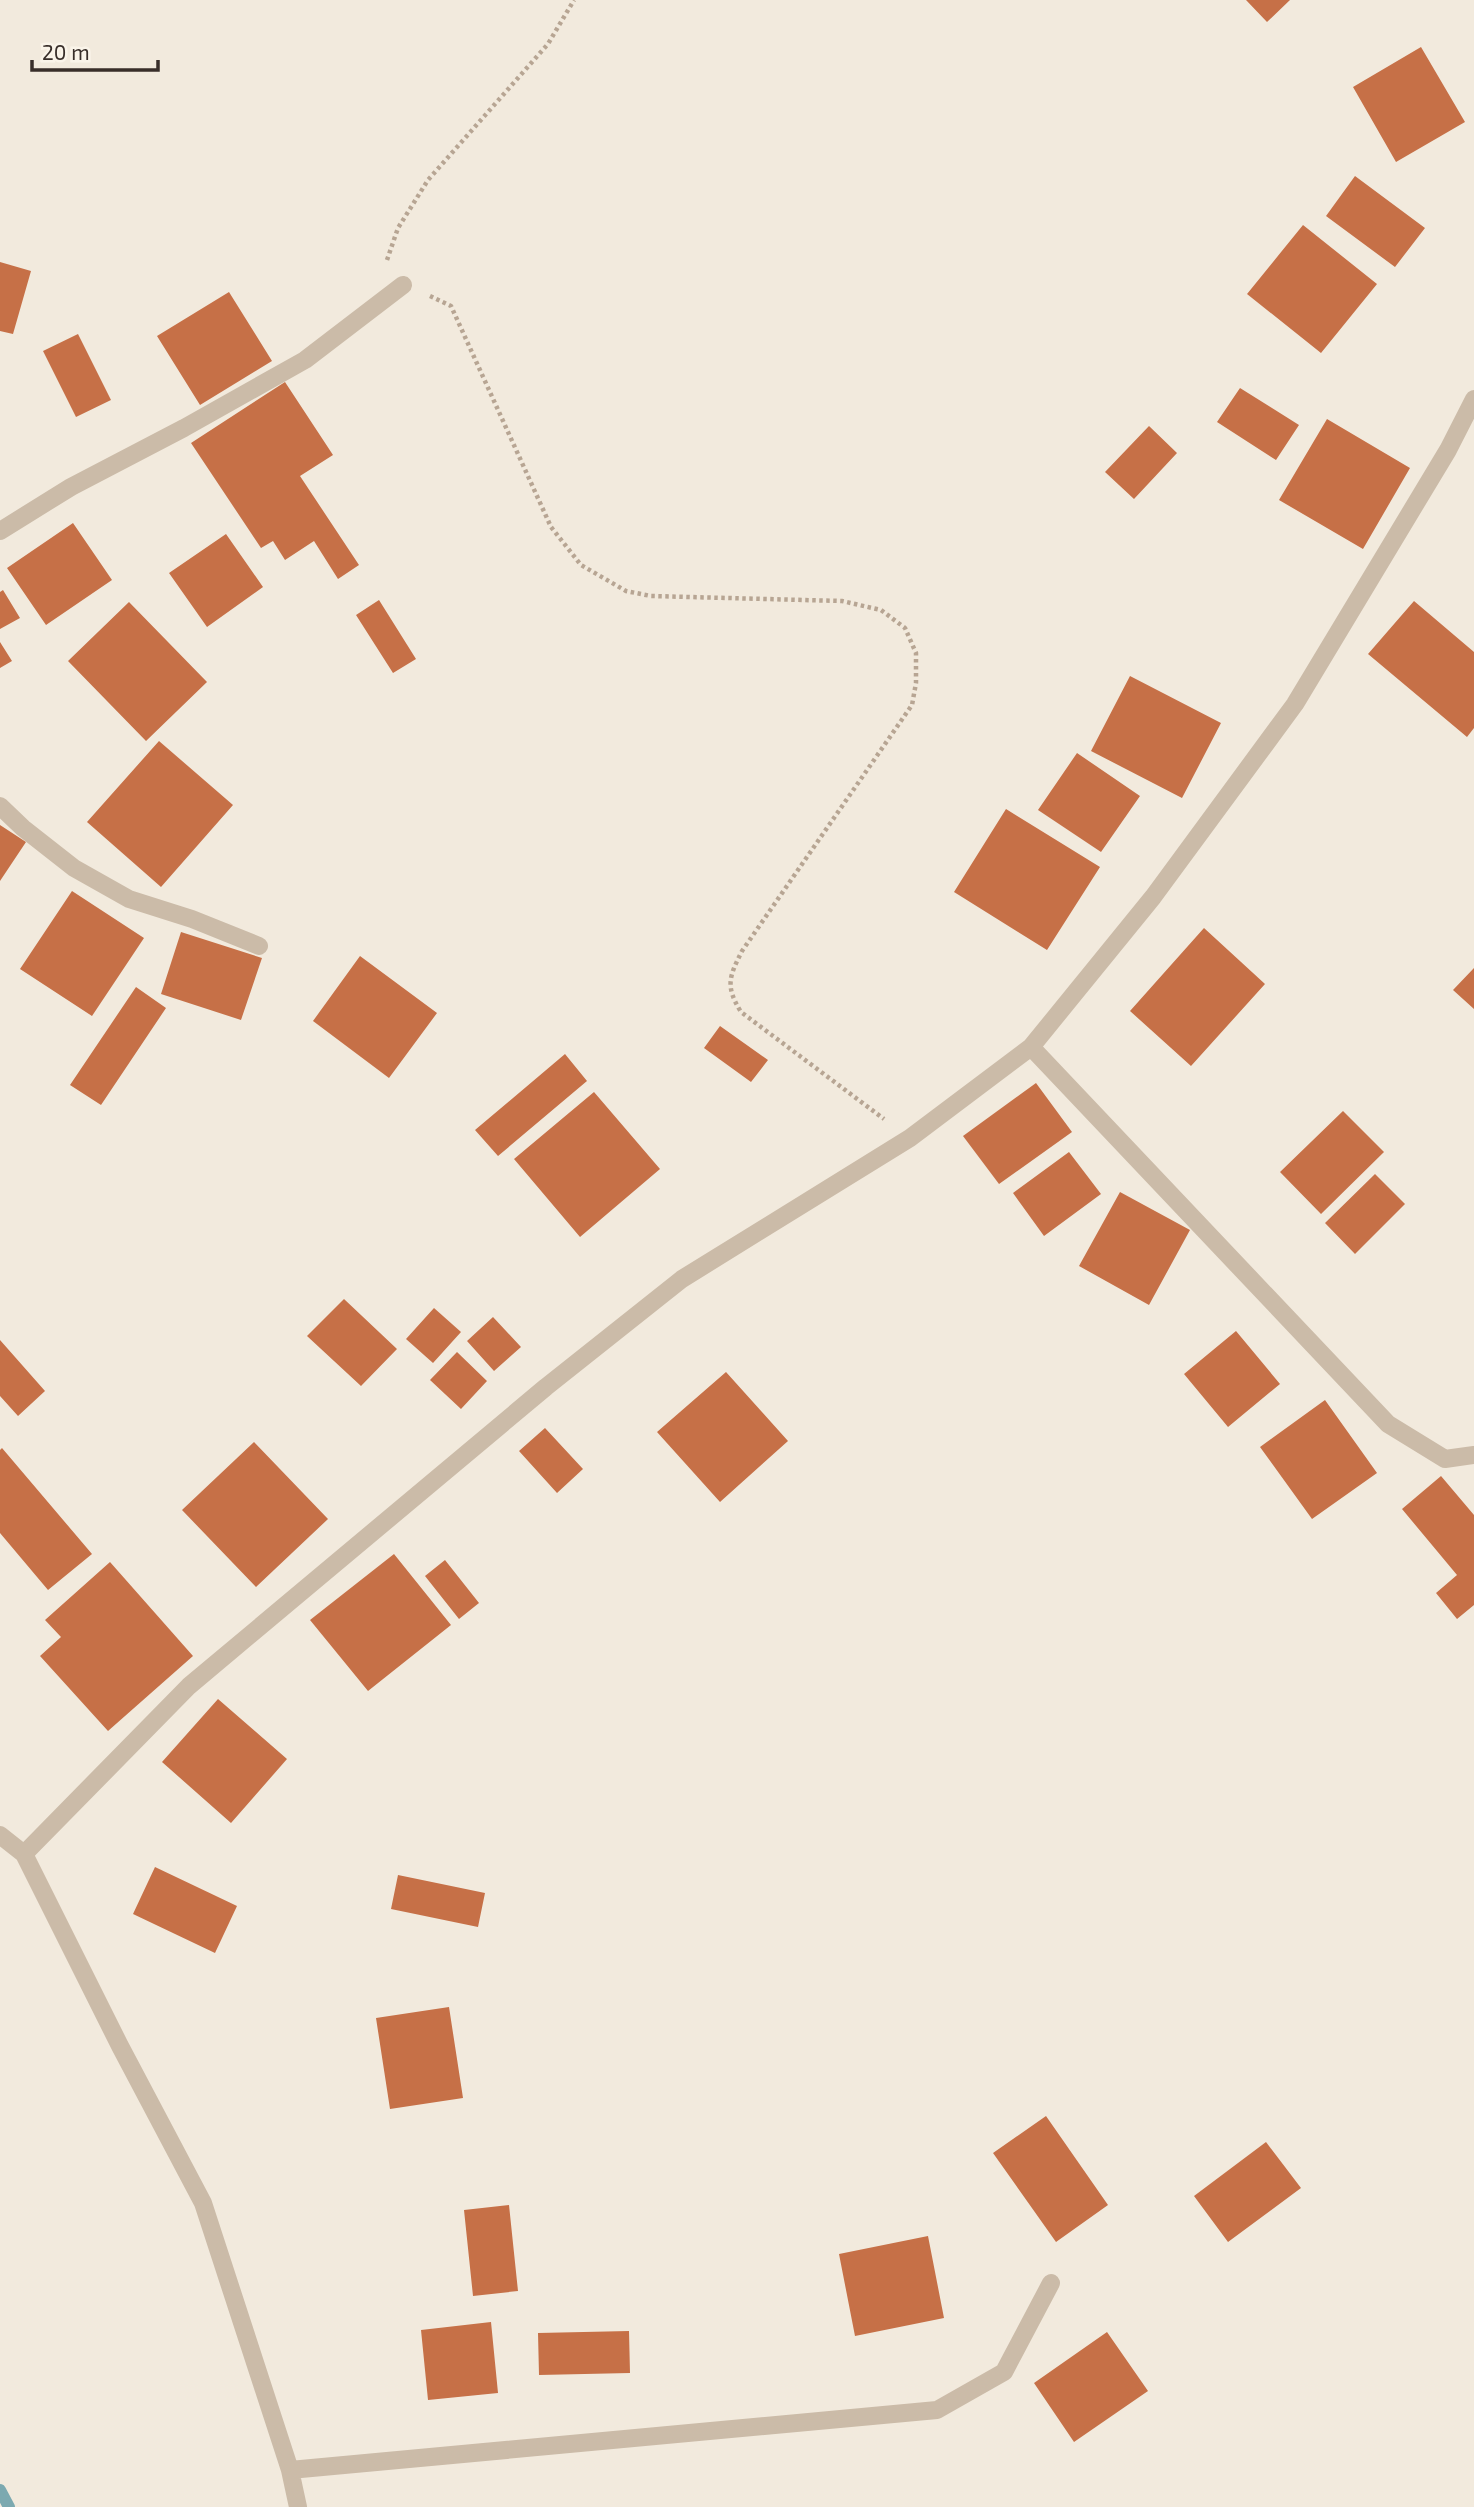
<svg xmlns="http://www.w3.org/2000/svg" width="1474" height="2507" viewBox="0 0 1474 2507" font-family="'Exo 2',sans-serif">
	<rect width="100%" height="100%" fill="#f2eadd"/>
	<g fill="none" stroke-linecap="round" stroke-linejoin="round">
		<!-- stream -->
		<path stroke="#7ca9b0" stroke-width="12" d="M 0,2490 L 9,2507"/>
	</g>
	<!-- building -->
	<path fill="#c67047" d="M 1246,0 L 1290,0 L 1267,22 Z
		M 1421,47 L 1465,122 L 1396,162 L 1353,87 Z
		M 1355,176 L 1425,228 L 1395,267 L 1326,216 Z
		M 1303,225 L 1377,284 L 1321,353 L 1247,294 Z
		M 0,262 L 31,271 L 13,334 L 0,331 Z
		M 229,292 L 272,361 L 200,405 L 157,336 Z
		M 78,334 L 111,400 L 76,417 L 43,351 Z
		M 285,382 L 333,455 L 300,476 L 359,565 L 338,579 L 314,541 L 285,560 L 273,541 L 261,548 L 191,443 Z
		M 1240,388 L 1299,425 L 1276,460 L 1217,422 Z
		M 1327,419 L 1410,468 L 1363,549 L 1279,500 Z
		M 1149,426 L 1177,453 L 1134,499 L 1105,472 Z
		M 73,523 L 112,580 L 46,625 L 7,568 Z
		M 226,534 L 263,587 L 207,627 L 169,573 Z
		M 3,590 L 20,618 L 0,629 L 0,592 Z
		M 379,600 L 416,659 L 393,673 L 356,615 Z
		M 1414,601 L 1474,652 L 1474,728 L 1467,737 L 1368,654 Z
		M 129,602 L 207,682 L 146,741 L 68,661 Z
		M 0,642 L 12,661 L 0,668 Z
		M 1130,676 L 1221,723 L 1182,798 L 1091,751 Z
		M 159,741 L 233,805 L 161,887 L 87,822 Z
		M 1077,753 L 1140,796 L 1101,852 L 1038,810 Z
		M 1006,809 L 1100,867 L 1047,950 L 954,892 Z
		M 0,825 L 26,842 L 0,881 Z
		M 72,891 L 144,938 L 92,1016 L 20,969 Z
		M 1204,928 L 1265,984 L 1191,1066 L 1130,1011 Z
		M 181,932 L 262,958 L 241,1020 L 161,994 Z
		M 360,956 L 437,1013 L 389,1078 L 313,1021 Z
		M 1474,968 L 1474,1009 L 1453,990 Z
		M 136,987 L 166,1008 L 101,1105 L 70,1085 Z
		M 720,1026 L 768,1060 L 751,1082 L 704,1048 Z
		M 565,1054 L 587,1081 L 498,1156 L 475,1130 Z
		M 1036,1083 L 1072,1132 L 999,1184 L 963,1136 Z
		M 594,1092 L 660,1169 L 580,1237 L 514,1159 Z
		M 1343,1111 L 1384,1152 L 1321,1214 L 1280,1172 Z
		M 1069,1152 L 1101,1194 L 1044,1236 L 1013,1193 Z
		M 1375,1174 L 1405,1204 L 1355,1254 L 1325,1223 Z
		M 1120,1192 L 1190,1230 L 1149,1305 L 1079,1266 Z
		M 344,1299 L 397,1349 L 361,1386 L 307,1336 Z
		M 434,1308 L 461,1332 L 433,1363 L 406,1339 Z
		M 493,1317 L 521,1347 L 494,1371 L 467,1341 Z
		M 1236,1331 L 1280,1384 L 1228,1427 L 1184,1374 Z
		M 0,1340 L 45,1391 L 18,1416 L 0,1396 Z
		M 457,1352 L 487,1381 L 461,1409 L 430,1380 Z
		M 726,1372 L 788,1441 L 720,1502 L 657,1432 Z
		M 1325,1400 L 1377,1473 L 1312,1519 L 1260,1447 Z
		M 545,1428 L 583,1469 L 557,1493 L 519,1451 Z
		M 254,1442 L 328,1519 L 256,1587 L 182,1510 Z
		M 2,1448 L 92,1554 L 48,1590 L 0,1533 L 0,1450 Z
		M 1441,1476 L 1474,1515 L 1474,1605 L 1457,1619 L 1436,1593 L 1457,1575 L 1402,1509 Z
		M 394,1554 L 451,1625 L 368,1691 L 310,1620 Z
		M 445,1560 L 479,1603 L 459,1619 L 425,1576 Z
		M 110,1562 L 193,1656 L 108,1731 L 40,1656 L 61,1637 L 45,1620 Z
		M 218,1699 L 287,1759 L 231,1823 L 162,1762 Z
		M 155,1867 L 237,1906 L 215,1953 L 133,1914 Z
		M 398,1875 L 485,1893 L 478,1927 L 391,1909 Z
		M 449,2007 L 463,2098 L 390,2109 L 376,2018 Z
		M 1046,2116 L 1108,2205 L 1056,2242 L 993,2153 Z
		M 1266,2142 L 1301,2188 L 1228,2242 L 1194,2196 Z
		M 509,2205 L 518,2291 L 473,2296 L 464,2210 Z
		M 928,2236 L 944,2318 L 855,2336 L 839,2254 Z
		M 491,2322 L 498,2393 L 428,2400 L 421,2330 Z
		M 629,2331 L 630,2373 L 539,2375 L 538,2333 Z
		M 1107,2332 L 1148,2391 L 1074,2442 L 1034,2383 Z"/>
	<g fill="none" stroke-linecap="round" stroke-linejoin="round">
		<!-- path -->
		<path stroke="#b7a593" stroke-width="4.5" stroke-dasharray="3.5 3.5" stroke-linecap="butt" d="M 387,260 L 398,228 L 428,180 L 548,44 L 574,0
			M 430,296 L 451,306 L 551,527 L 581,565 L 626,591 L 651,596 L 842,601 L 881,610 L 905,628 L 916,653 L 916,683 L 912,705 L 742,951 C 729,977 725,986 741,1012 L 884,1119"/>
		<!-- minor -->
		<path stroke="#cbbba8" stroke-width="18" d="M 0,531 L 71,487 L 184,428 L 305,360 L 403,285
			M 0,806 L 23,828 L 74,868 L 129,899 L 192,919 L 259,946
			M 1031,1047 L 1388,1424 L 1445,1459 L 1474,1455
			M 0,1835 L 24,1854 L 120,2046 L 203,2203 L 290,2470 L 298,2507
			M 24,1854 L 189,1686 L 546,1387 L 682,1279 L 910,1138 L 1031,1047 L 1153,897 L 1295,704 L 1448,450 L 1474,399
			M 290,2470 L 937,2410 L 1004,2372 L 1051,2283"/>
	</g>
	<!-- scale -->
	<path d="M32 60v10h126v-10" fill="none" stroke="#382e29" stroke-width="3.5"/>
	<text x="42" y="60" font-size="21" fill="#382e29" stroke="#faf4e9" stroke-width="5" paint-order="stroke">20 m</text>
</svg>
